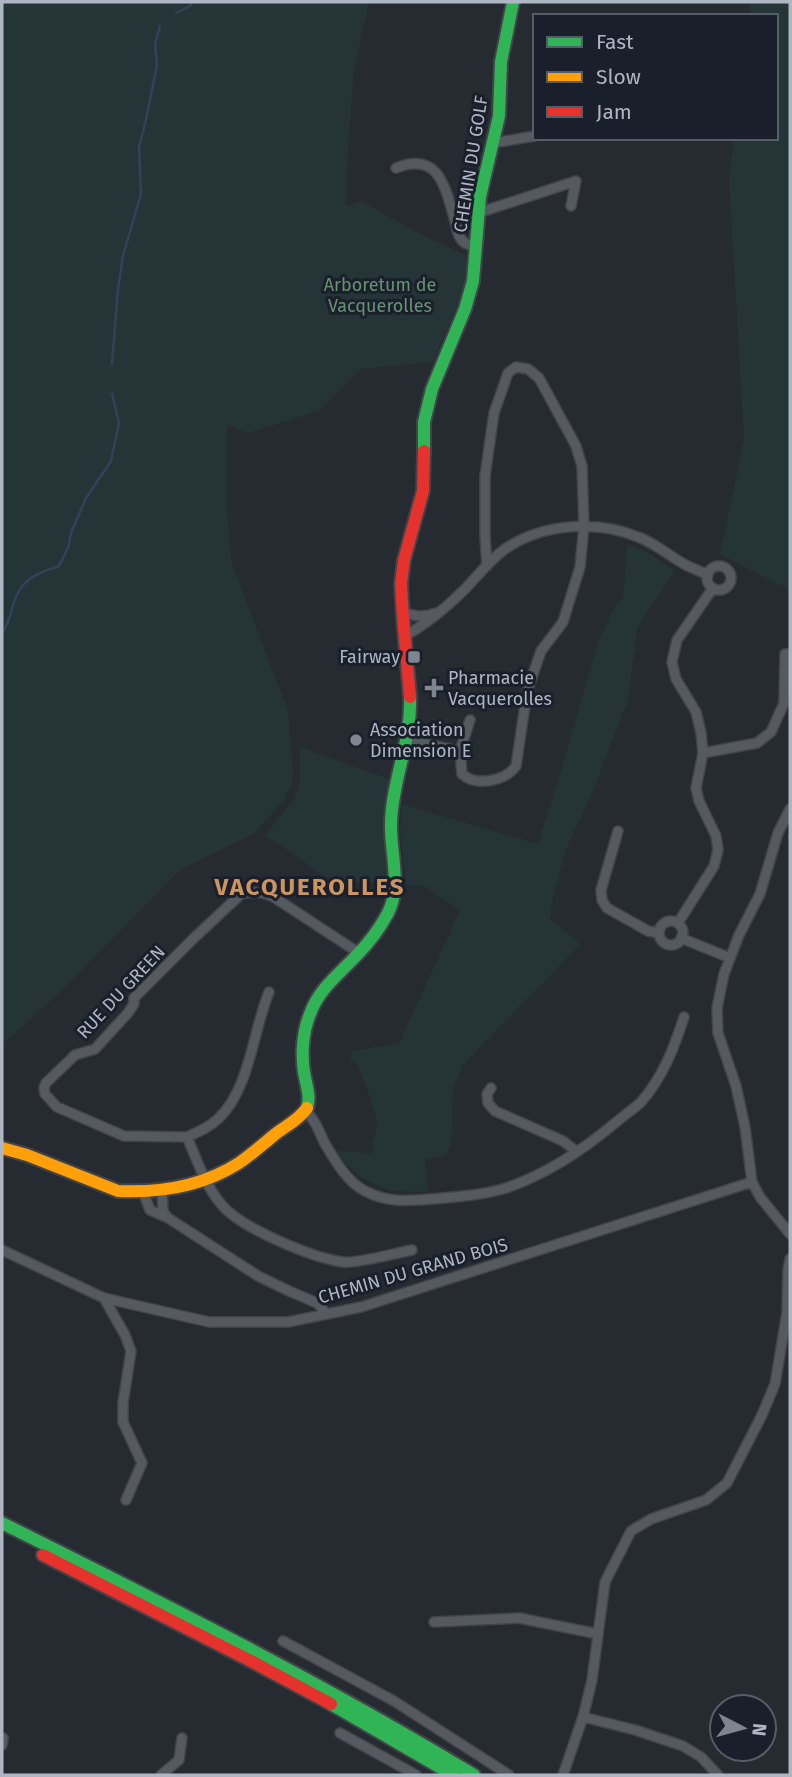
<svg xmlns="http://www.w3.org/2000/svg" width="792" height="1777" viewBox="0 0 792 1777" font-family="'Fira Sans',sans-serif">
	<rect width="100%" height="100%" fill="#262a31"/>
	<!-- green -->
	<path fill="#243437" d="M 2,2 L 369,2 L 354,71 L 348,150 L 346,206 L 361,201 L 417,232 L 470,257 L 466,285 L 433,362 L 361,369 L 319,411 L 248,433 L 227,425 L 227,514 L 232,563 L 288,711 L 293,772 L 292,784 L 284,800 L 255,833 L 180,870 L 59,993 L 2,1045 Z
		M 751,2 L 790,2 L 790,586 L 779,585 L 720,554 L 744,439 L 729,181 L 734,138 L 776,138 L 776,16 L 749,16 Z
		M 627,544 L 645,551 L 675,570 L 637,628 L 628,700 L 595,786 L 565,852 L 553,897 L 550,919 L 581,944 L 464,1064 L 453,1087 L 452,1137 L 447,1155 L 425,1160 L 428,1192 L 391,1191 L 361,1178 L 337,1155 L 335,1151 L 372,1153 L 377,1121 L 365,1083 L 357,1064 L 350,1061 L 352,1051 L 399,1043 L 460,910 L 423,886 L 406,885 L 400,833 L 401,804 L 538,844 L 559,777 L 598,642 L 615,606 L 623,599 Z
		M 300,747 L 392,780 L 384,832 L 389,882 L 333,882 L 265,835 L 294,799 L 300,782 Z"/>
	<g fill="none" stroke-linecap="round" stroke-linejoin="round">
		<!-- stream -->
		<path stroke="#344259" stroke-width="2.5" d="M 176,13 L 190,6 L 193,2
			M 112,364 L 118,289 L 123,256 L 141,194 L 139,147 L 145,124 L 157,65 L 155,44 L 160,26
			M 2,632 C 9,624 10,615 13,605 C 20,580 36,573 59,566 L 68,548 L 71,533 L 86,498 L 111,461 L 119,423 L 112,394"/>
		<!-- street casing -->
		<g stroke="#42444a" stroke-width="12">
			<path id="street" d="M 493,143 L 535,136
				M 396,168 C 438,151 445,186 454,218 C 457,227 457,238 465,243 C 468,245 472,245 476,246
				M 478,213 L 576,181 L 571,206
				M707 578a12 12 0 1 1 24 0a12 12 0 1 1-24 0Z
				M 402,612 C 414,616 424,618 436,613
				M 405,636 C 428,623 448,606 467,587 C 479,574 491,559 505,549 C 543,523 596,520 638,537 C 655,543 668,555 684,564 C 691,568 700,571 708,575
				M 408,740 L 460,751 L 470,720
				M 460,751 L 462,774 C 476,787 505,781 516,766 L 527,692 L 541,651 L 563,622 L 580,567 L 584,526 L 582,466 L 576,446 L 539,378 L 528,369 L 516,367 L 508,373 L 494,413 L 485,476 L 485,536 L 487,566
				M 703,753 L 757,743 L 771,732 L 784,703 L 785,654 L 790,654
				M 790,809 L 778,833 L 760,894 L 739,935 L 724,974 L 717,1008 L 718,1033 L 736,1086 L 745,1127 L 752,1182 L 760,1197 L 790,1234
				M 618,831 L 601,890 L 602,900 L 607,908 L 648,931 L 659,933
				M659 933a12 12 0 1 1 24 0a12 12 0 1 1-24 0Z
				M 678,923 L 714,866 L 718,850 L 716,836 L 699,801 L 696,788 L 703,753 L 701,733 L 696,712 L 676,679 L 672,662 L 677,640 L 713,588
				M 681,938 L 730,958
				M 359,953 L 272,896 C 261,892 253,891 241,894 L 193,939 L 134,998 L 134,1004 L 128,1013 L 95,1049 L 75,1055 L 46,1083 L 44,1088 L 45,1094 L 57,1107 L 124,1136 L 187,1137 C 197,1160 205,1185 221,1204 C 240,1228 313,1258 343,1262 C 357,1264 395,1253 412,1250
				M 491,1088 L 487,1094 L 488,1103 L 495,1111 L 563,1141 L 577,1152
				M 305,1111 C 315,1119 319,1131 324,1142 C 334,1159 347,1182 365,1191 C 387,1203 409,1201 432,1199 C 457,1197 483,1195 506,1188 C 548,1174 587,1147 620,1119 C 627,1113 635,1108 641,1102 C 663,1077 674,1048 684,1017
				M 187,1137 C 198,1132 210,1127 219,1118 C 250,1088 253,1031 269,992
				M 162,1191 L 163,1211 L 167,1217
				M 143,1192 L 150,1210 L 168,1218 L 258,1276 L 289,1291 L 317,1303 L 327,1314
				M 2,1250 L 104,1298 L 209,1322 L 288,1322 L 361,1307 L 752,1182
				M 104,1298 L 125,1335 L 131,1351 L 123,1403 L 123,1422 L 142,1463 L 126,1500
				M 434,1622 L 519,1618 L 598,1634
				M 283,1641 L 394,1701 L 509,1775
				M 583,1717 L 635,1730 L 683,1746 L 701,1757 L 718,1775
				M 340,1733 L 416,1775
				M 2,1745 L 3,1738
				M 161,1775 L 179,1760 L 182,1738
				M 563,1775 L 583,1717 L 592,1680 L 605,1582 L 631,1531 L 651,1519 L 706,1500 L 727,1483 L 762,1415 L 775,1384 L 787,1312 L 788,1270 L 790,1259"/>
		</g>
		<!-- fast casing -->
		<g stroke="#42444a" stroke-width="16">
			<path id="fast" d="M 424,451 L 424,422 L 432,389 L 465,309 L 473,281 L 480,197 L 499,116 L 501,62 L 513,2
				M 307,1108 C 311,1096 306,1085 304,1072 C 301,1053 303,1031 310,1014 C 319,989 339,974 356,956 C 368,944 380,928 388,913 C 402,886 390,852 391,823 C 392,780 412,741 410,697
				M 2,1523 C 162,1603 321,1682 474,1775
				M 331,1704 L 453,1775"/>
		</g>
		<!-- slow casing -->
		<g stroke="#42444a" stroke-width="16">
			<path id="slow" d="M 2,1148 L 27,1155 L 118,1191 C 160,1193 203,1186 239,1163 C 251,1155 262,1145 273,1136 C 285,1126 298,1121 307,1108"/>
		</g>
		<!-- jam casing -->
		<g stroke="#42444a" stroke-width="16">
			<path id="jam" d="M 410,697 L 403,618 L 401,584 L 404,560 L 423,491 L 424,451
				M 43,1555 L 251,1661 L 331,1704"/>
		</g>
		<!-- street -->
		<use href="#street" stroke="#555960" stroke-width="9"/>
		<!-- fast -->
		<use href="#fast" stroke="#30b455" stroke-width="12"/>
		<!-- slow -->
		<use href="#slow" stroke="#ff9f0a" stroke-width="12"/>
		<!-- jam -->
		<use href="#jam" stroke="#e5322d" stroke-width="12"/>
	</g>
	<!-- markers -->
	<g fill="#7f8590" stroke="#1a202b" stroke-width="2.5">
		<rect x="407" y="650" width="14" height="14" rx="3.5"/>
		<path d="M430.5 677.5h7v7h7v7h-7v7h-7v-7h-7v-7h7z"/>
		<circle cx="356" cy="740" r="7"/>
	</g>
	<g text-anchor="middle" dominant-baseline="central" stroke-width="6" stroke-linejoin="round" paint-order="stroke">
		<!-- street labels -->
		<g font-size="18" fill="#afb6c3" stroke="#1a202b">
			<text transform="translate(471 164) rotate(-81)">CHEMIN DU GOLF</text>
			<text transform="translate(121 992) rotate(-47)">RUE DU GREEN</text>
			<text transform="translate(413 1271) rotate(-16)">CHEMIN DU GRAND BOIS</text>
		</g>
		<!-- park labels -->
		<g font-size="18" fill="#679373" stroke="#1a202b">
			<text x="380" y="285">Arboretum de<tspan x="380" dy="21">Vacquerolles</tspan></text>
		</g>
		<!-- poi labels -->
		<g font-size="18" fill="#afb6c3" stroke="#1a202b" text-anchor="start">
			<text x="400" y="657" text-anchor="end">Fairway</text>
			<text x="448" y="678">Pharmacie<tspan x="448" dy="21">Vacquerolles</tspan></text>
			<text x="370" y="730">Association<tspan x="370" dy="21">Dimension E</tspan></text>
		</g>
		<!-- district labels -->
		<g font-size="24" font-weight="bold" letter-spacing="2" fill="#cd9360" stroke="#1a202b">
			<text x="310" y="887">VACQUEROLLES</text>
		</g>
	</g>
	<!-- border -->
	<rect width="792" height="1777" fill="none" stroke="#afb6c3" stroke-width="7"/>
	<!-- legend -->
	<rect x="533" y="14" width="245" height="126" fill="#1a202b" stroke="#565c68" stroke-width="2"/>
	<rect x="547" y="37" width="35" height="10" fill="#30b455" stroke="#565c68" stroke-width="2"/>
	<text x="596" y="49" font-size="21" fill="#afb6c3">Fast</text>
	<rect x="547" y="72" width="35" height="10" fill="#ff9f0a" stroke="#565c68" stroke-width="2"/>
	<text x="596" y="84" font-size="21" fill="#afb6c3">Slow</text>
	<rect x="547" y="107" width="35" height="10" fill="#e5322d" stroke="#565c68" stroke-width="2"/>
	<text x="596" y="119" font-size="21" fill="#afb6c3">Jam</text>
	<!-- north arrow -->
	<g transform="translate(743 1728) rotate(96)"><circle r="33" fill="#1a202b" stroke="#565c68" stroke-width="2"/>
	<path d="M0-5L12 26L0 18L-12 26Z" fill="#7f8590"/>
	<text y="-10" font-size="19" font-weight="bold" text-anchor="middle" fill="#afb6c3">N</text>
	</g>
</svg>
